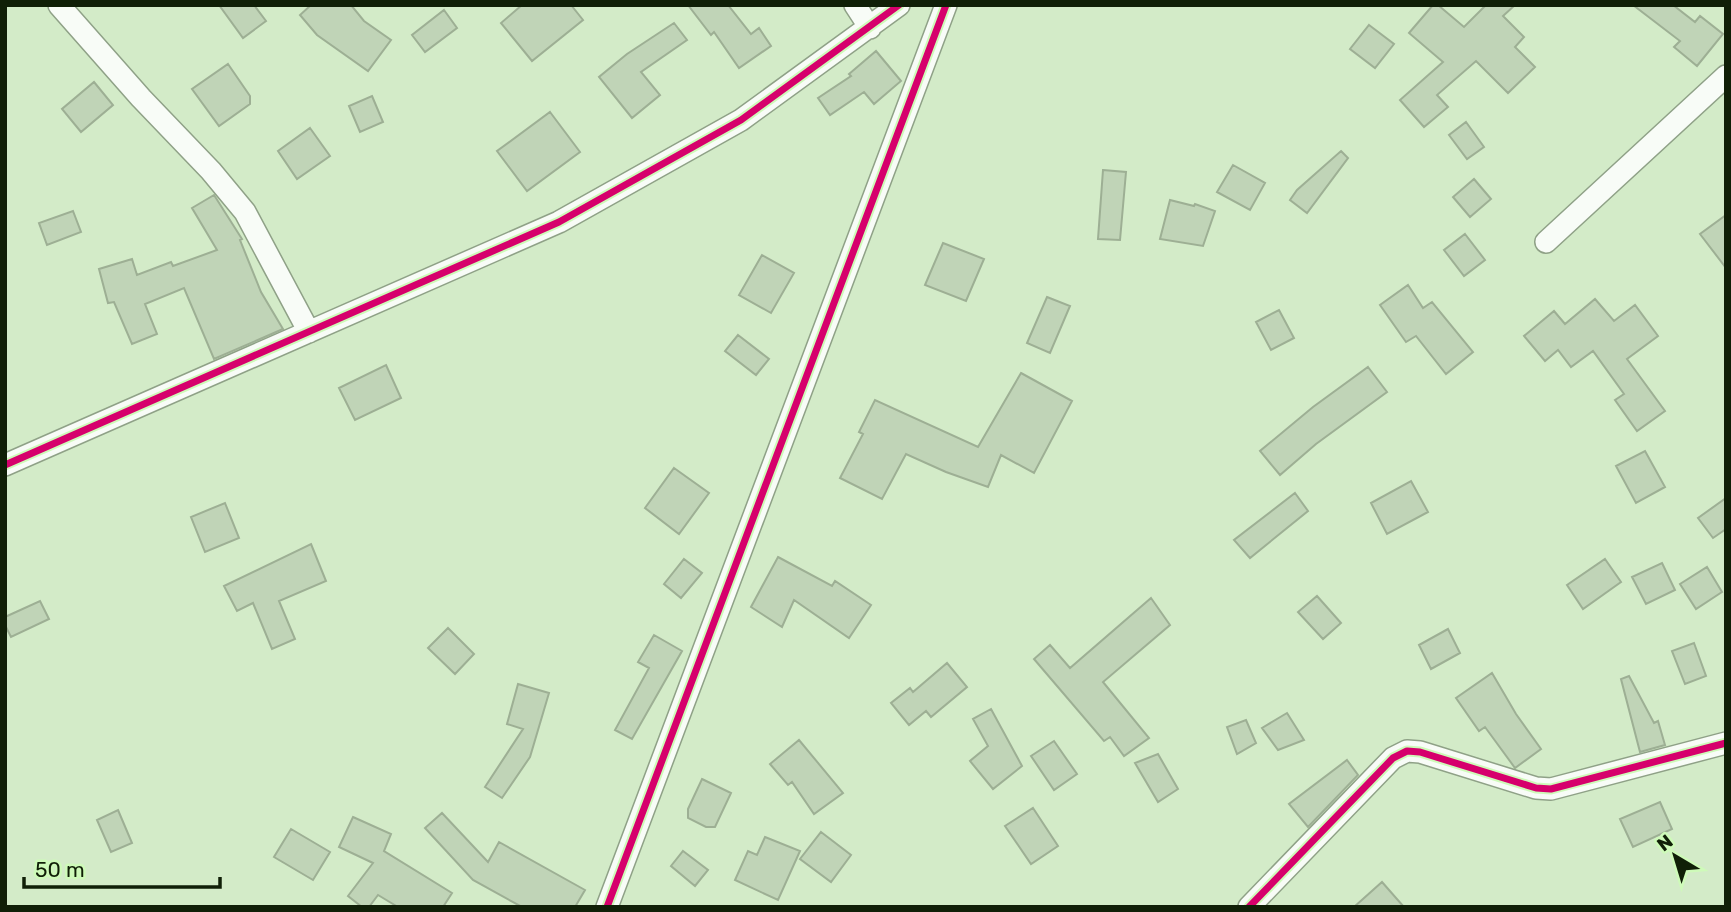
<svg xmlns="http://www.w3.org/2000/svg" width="1731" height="912" viewBox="0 0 1731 912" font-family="Rubik,sans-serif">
	<rect width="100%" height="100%" fill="#d3ebc8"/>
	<!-- building -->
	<path fill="#c0d4b7" stroke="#9daf94" stroke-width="2" d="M 219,5 L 254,5 L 266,21 L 243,38 Z
		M 311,5 L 351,5 L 364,21 L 391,40 L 368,71 L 317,35 L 300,15 Z
		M 522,5 L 571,5 L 583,20 L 532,61 L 501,23 Z
		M 688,5 L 728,5 L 751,34 L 759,28 L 771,46 L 739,68 L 714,32 L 711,35 Z
		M 1433,5 L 1438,5 L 1464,27 L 1486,5 L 1515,5 L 1503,16 L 1524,37 L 1515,47 L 1535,67 L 1508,93 L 1476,61 L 1437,95 L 1448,107 L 1424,127 L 1400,100 L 1443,62 L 1409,33 Z
		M 1633,5 L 1673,5 L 1695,22 L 1700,16 L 1723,34 L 1697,66 L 1674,47 L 1680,41 Z
		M 444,10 L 457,28 L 425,52 L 412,35 Z
		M 674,23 L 687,40 L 641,72 L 660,95 L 632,118 L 599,77 L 627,54 Z
		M 1369,25 L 1394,44 L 1375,68 L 1350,49 Z
		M 876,51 L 901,81 L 874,104 L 864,92 L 830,115 L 818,98 L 851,76 L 849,74 Z
		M 228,64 L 250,96 L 250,104 L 219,126 L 192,89 Z
		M 94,82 L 113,105 L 81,132 L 62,109 Z
		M 372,96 L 383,122 L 360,132 L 349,106 Z
		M 550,112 L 580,152 L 527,191 L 497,151 Z
		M 1466,122 L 1484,147 L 1467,159 L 1449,135 Z
		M 310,128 L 330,156 L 297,179 L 278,151 Z
		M 1341,151 L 1348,158 L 1307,213 L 1290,200 L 1297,190 Z
		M 1233,165 L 1265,183 L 1250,210 L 1217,192 Z
		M 1103,170 L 1126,172 L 1120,240 L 1098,239 Z
		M 1474,179 L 1491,199 L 1470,217 L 1453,197 Z
		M 214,195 L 242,239 L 240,240 L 261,292 L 283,329 L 214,359 L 184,288 L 145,304 L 157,334 L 132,344 L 114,302 L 108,303 L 99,269 L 132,259 L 137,275 L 171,262 L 173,266 L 217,250 L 192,208 Z
		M 1170,200 L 1194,206 L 1195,204 L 1215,211 L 1203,246 L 1160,239 Z
		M 73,211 L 81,232 L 47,245 L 39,223 Z
		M 1726,215 L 1726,268 L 1700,234 Z
		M 1465,234 L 1485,260 L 1464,276 L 1444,250 Z
		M 943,243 L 984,259 L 966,301 L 925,285 Z
		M 762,255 L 794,273 L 771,313 L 739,295 Z
		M 1408,285 L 1423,308 L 1432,302 L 1473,352 L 1446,374 L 1416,336 L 1406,342 L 1380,305 Z
		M 1047,297 L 1070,306 L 1050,353 L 1027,343 Z
		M 1595,299 L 1614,321 L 1635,305 L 1658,336 L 1627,359 L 1665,411 L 1637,431 L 1615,400 L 1624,394 L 1593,351 L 1571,367 L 1558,350 L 1545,361 L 1524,336 L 1554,311 L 1565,324 Z
		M 1279,310 L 1294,338 L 1271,350 L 1256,322 Z
		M 738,335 L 769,359 L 756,375 L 725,351 Z
		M 386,365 L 401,398 L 355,420 L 339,388 Z
		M 1368,367 L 1387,392 L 1316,444 L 1280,475 L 1260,451 L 1313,407 Z
		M 1021,373 L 1072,401 L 1034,473 L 1001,455 L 988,487 L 946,472 L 906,454 L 882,499 L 840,478 L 863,434 L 859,432 L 875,400 L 978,447 Z
		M 1645,451 L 1665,487 L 1636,503 L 1616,466 Z
		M 674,468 L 709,493 L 679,534 L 645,508 Z
		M 1411,481 L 1428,512 L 1387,534 L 1371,503 Z
		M 1295,493 L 1308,511 L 1250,558 L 1234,540 Z
		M 1726,498 L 1726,529 L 1713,538 L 1698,518 Z
		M 225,503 L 239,538 L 205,552 L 191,517 Z
		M 311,544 L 326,581 L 279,601 L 295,639 L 272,649 L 253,603 L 237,611 L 224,586 Z
		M 778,557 L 832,586 L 835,581 L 871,605 L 849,638 L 794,600 L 782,627 L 751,607 Z
		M 684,559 L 702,573 L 681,598 L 664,584 Z
		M 1605,559 L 1621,582 L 1583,609 L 1567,585 Z
		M 1662,563 L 1675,590 L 1646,604 L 1632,577 Z
		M 1707,567 L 1722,592 L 1696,609 L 1680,584 Z
		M 1317,596 L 1341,623 L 1323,639 L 1298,612 Z
		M 1151,598 L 1170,625 L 1103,682 L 1149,738 L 1124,756 L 1110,737 L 1104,741 L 1034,659 L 1050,645 L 1070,668 Z
		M 40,601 L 49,619 L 11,637 L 5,625 L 5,617 Z
		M 448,628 L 474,654 L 455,674 L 428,648 Z
		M 1448,629 L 1460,653 L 1431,669 L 1419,645 Z
		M 654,635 L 682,651 L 632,739 L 615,730 L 649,668 L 638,662 Z
		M 1694,643 L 1706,676 L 1685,684 L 1672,651 Z
		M 947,663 L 967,687 L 931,717 L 926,711 L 909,725 L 891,703 L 910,688 L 913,692 Z
		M 1492,673 L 1516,714 L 1541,749 L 1515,768 L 1485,727 L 1479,731 L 1456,698 Z
		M 1629,676 L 1654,723 L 1658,721 L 1665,745 L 1640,752 L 1621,679 Z
		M 518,684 L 549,693 L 530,757 L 502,798 L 485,787 L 523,729 L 507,724 Z
		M 991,709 L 1022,766 L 993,789 L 970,761 L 988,746 L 973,719 Z
		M 1287,713 L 1304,740 L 1278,750 L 1262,728 Z
		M 1246,720 L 1256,743 L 1237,754 L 1227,727 Z
		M 799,740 L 843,793 L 814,814 L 792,782 L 788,785 L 770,764 Z
		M 1054,741 L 1077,774 L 1054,790 L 1031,756 Z
		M 1158,754 L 1178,789 L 1158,802 L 1135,763 Z
		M 1347,760 L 1358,775 L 1308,827 L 1289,804 Z
		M 702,779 L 731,793 L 715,827 L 706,827 L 688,818 L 688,809 Z
		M 1660,802 L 1672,829 L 1633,847 L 1620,819 Z
		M 1033,808 L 1058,846 L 1031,864 L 1005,826 Z
		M 118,810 L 132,843 L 111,852 L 97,820 Z
		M 442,813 L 488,862 L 499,842 L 585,890 L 575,907 L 522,907 L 473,880 L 425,828 Z
		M 353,817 L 391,834 L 384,851 L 452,893 L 443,907 L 398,907 L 378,895 L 369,907 L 362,907 L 348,896 L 373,863 L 339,847 Z
		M 291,829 L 330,852 L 313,880 L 274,857 Z
		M 821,832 L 851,855 L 831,882 L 800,859 Z
		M 765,837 L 800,851 L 778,900 L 735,880 L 748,851 L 757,855 Z
		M 683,851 L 708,870 L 695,886 L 671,866 Z
		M 1382,882 L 1404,907 L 1354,907 Z"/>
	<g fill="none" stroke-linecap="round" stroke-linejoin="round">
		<!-- minor casing -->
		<g stroke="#8fa187" stroke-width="24">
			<path id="minor" d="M 59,5 L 141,98 L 211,171 L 245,212 L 309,332
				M 855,5 L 870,28
				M 1546,242 L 1726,76
				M 5,465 L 559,222 L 741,120 L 899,5
				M 607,907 L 946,5
				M 1249,907 L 1393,758 L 1407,751 L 1420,752 L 1536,788 L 1551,789 L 1726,743"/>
		</g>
		<!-- minor -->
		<use href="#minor" stroke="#f8fcf7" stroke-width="21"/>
		<!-- cycleway casing -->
		<g stroke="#cefab9" stroke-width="11">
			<path id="cycleway" d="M 5,465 L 559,222 L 741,120 L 899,5
				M 607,907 L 946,5
				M 1249,907 L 1393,758 L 1407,751 L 1420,752 L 1536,788 L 1551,789 L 1726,743"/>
		</g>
		<!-- cycleway -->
		<use href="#cycleway" stroke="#d6006c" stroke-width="7"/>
	</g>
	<!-- border -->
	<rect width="1731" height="912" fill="none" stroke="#101f07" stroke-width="14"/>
	<!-- north arrow -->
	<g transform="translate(1675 856) rotate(322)" stroke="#cefab9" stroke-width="5" paint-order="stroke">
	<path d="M0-5L12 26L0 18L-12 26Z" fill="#101f07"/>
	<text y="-10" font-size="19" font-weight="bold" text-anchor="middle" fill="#101f07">N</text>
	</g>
	<!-- scale -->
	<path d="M24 877v10h196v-10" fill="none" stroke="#101f07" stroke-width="3.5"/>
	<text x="35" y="877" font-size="21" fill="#101f07" stroke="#cefab9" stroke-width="5" paint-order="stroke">50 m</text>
</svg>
